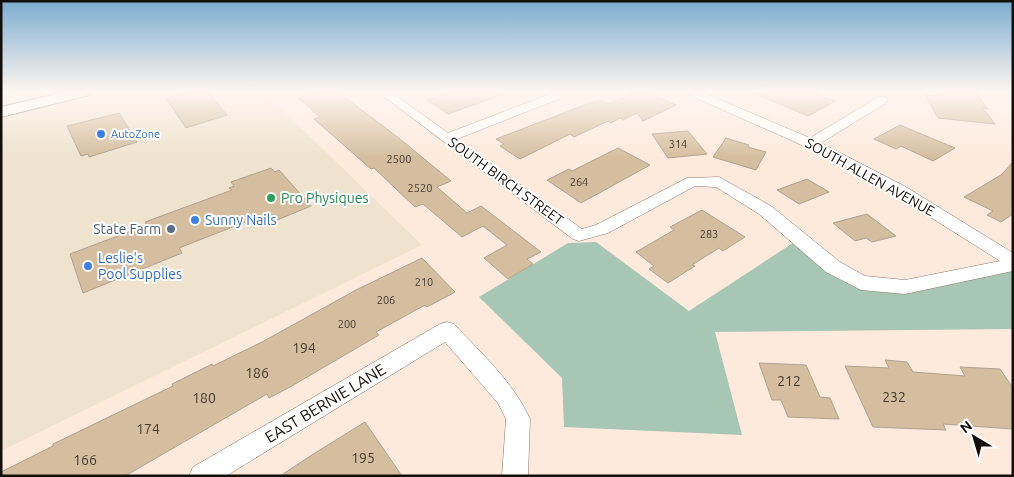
<svg xmlns="http://www.w3.org/2000/svg" width="1014" height="477" viewBox="0 0 1014 477" font-family="Ubuntu,sans-serif">
	<rect width="100%" height="100%" fill="#feeadd"/>
	<!-- commercial -->
	<path fill="#efe3cf" d="M 101,92 L 264,92 L 422,245 L 1,451 L 1,119 Z"/>
	<!-- green -->
	<path fill="#a7c6b4" d="M 799,239 L 833,267 L 905,287 L 1013,265 L 1013,329 L 715,332 L 742,435 L 564,427 L 562,378 L 479,297 L 568,243 L 596,242 L 689,311 Z"/>
	<!-- building -->
	<path fill="#d5be9f" stroke="#ada190" d="M 191,92 L 208,92 L 227,115 L 186,128 L 166,98 Z
		M 319,92 L 338,92 L 400,139 L 451,181 L 437,187 L 467,213 L 481,206 L 541,252 L 527,259 L 533,264 L 508,279 L 484,258 L 507,245 L 483,226 L 462,237 L 423,204 L 415,207 L 374,168 L 371,169 L 314,119 L 320,117 L 298,98 Z
		M 452,92 L 506,92 L 507,93 L 448,114 L 427,100 Z
		M 637,92 L 647,92 L 676,105 L 643,121 L 637,113 L 623,120 L 620,118 L 611,123 L 608,121 L 574,137 L 570,134 L 520,159 L 500,146 L 504,144 L 496,139 L 587,104 L 600,100 L 608,104 Z
		M 751,92 L 811,92 L 835,101 L 808,116 Z
		M 934,92 L 975,92 L 988,109 L 983,108 L 995,124 L 938,118 L 925,95 L 937,96 Z
		M 119,113 L 137,142 L 89,157 L 88,154 L 81,156 L 67,126 Z
		M 900,125 L 955,148 L 933,161 L 901,146 L 896,149 L 874,139 Z
		M 688,131 L 707,154 L 668,158 L 652,134 Z
		M 726,138 L 749,145 L 748,147 L 766,152 L 756,170 L 713,157 Z
		M 618,148 L 650,165 L 581,203 L 547,180 L 569,169 L 572,171 Z
		M 1013,162 L 1013,214 L 1001,222 L 987,215 L 993,211 L 964,197 L 1001,175 Z
		M 271,168 L 275,172 L 279,170 L 311,206 L 260,227 L 256,222 L 251,224 L 248,221 L 179,248 L 182,253 L 83,293 L 70,254 L 147,225 L 145,222 L 232,190 L 229,188 L 234,186 L 231,182 Z
		M 807,179 L 829,192 L 799,204 L 777,190 Z
		M 702,210 L 745,237 L 723,251 L 719,248 L 692,265 L 695,266 L 668,283 L 649,269 L 654,266 L 636,252 L 674,230 L 670,227 Z
		M 867,214 L 896,236 L 872,242 L 866,238 L 855,241 L 833,223 Z
		M 422,258 L 455,292 L 427,307 L 425,305 L 376,332 L 379,335 L 290,387 L 269,398 L 267,394 L 125,476 L 1,476 L 1,472 L 53,446 L 53,444 L 173,386 L 172,384 L 212,364 L 213,366 L 262,342 L 356,290 Z
		M 885,360 L 907,362 L 913,372 L 965,376 L 960,367 L 1000,369 L 1013,388 L 1013,429 L 943,424 L 946,430 L 873,427 L 845,366 L 889,368 Z
		M 759,363 L 806,365 L 820,397 L 830,398 L 839,419 L 788,417 L 781,400 L 772,400 Z
		M 365,422 L 402,476 L 280,476 L 315,453 Z"/>
	<g fill="none" stroke-linecap="round" stroke-linejoin="round">
		<!-- minor casing -->
		<g stroke="#87766a" stroke-width="1">
			<path id="minor" d="M 378,92 L 391,92 L 448,133 L 555,92 L 571,92 L 569,95 L 457,139 L 582,229 L 596,225 L 687,178 L 719,177 L 771,206 L 840,262 L 865,276 L 905,280 L 1000,261 L 870,179 L 793,141 L 689,95 L 687,92 L 702,92 L 810,138 L 878,97 L 886,97 L 888,100 L 886,103 L 821,143 L 906,187 L 1013,253 L 1013,271 L 905,294 L 861,290 L 826,272 L 759,214 L 716,187 L 695,186 L 608,233 L 579,241 L 573,239 Z
				M 447,322 L 454,324 C 482,354 513,382 530,419 L 528,476 L 502,476 L 506,419 L 498,403 L 445,342 L 226,476 L 189,476 L 193,467 L 440,324 Z"/>
		</g>
		<!-- major casing -->
		<g stroke="#87766a" stroke-width="2">
			<path id="major" d="M 65,92 L 91,92 L 89,95 L 1,117 L 1,107 Z"/>
		</g>
		<!-- minor -->
		<use href="#minor" fill="#fff" fill-rule="evenodd"/>
		<!-- major -->
		<use href="#major" fill="#fff" fill-rule="evenodd"/>
	</g>
	<!-- sky -->
	<linearGradient id="sky" x2="0" y2="1"><stop stop-color="#7aacd0"/><stop offset="0.58" stop-color="#fff6f0"/><stop offset="1" stop-color="#fff6f0" stop-opacity="0"/></linearGradient>
	<rect width="1014" height="158" fill="url(#sky)"/>
	<!-- markers -->
	<g fill="#3f7fe0" stroke="#fff" stroke-width="2">
		<circle cx="101" cy="134" r="5"/>
		<circle cx="195" cy="220" r="5"/>
		<circle cx="88" cy="266" r="5"/>
	</g>
	<circle fill="#2e9e5b" stroke="#fff" stroke-width="2" cx="271" cy="198" r="5"/>
	<circle fill="#5c6f8a" stroke="#fff" stroke-width="2" cx="171" cy="229" r="5"/>
	<g text-anchor="middle" dominant-baseline="central" stroke-width="4" stroke-linejoin="round" paint-order="stroke">
		<!-- far-shop labels -->
		<g font-size="11" fill="#366cbe" stroke="#fff" text-anchor="start">
			<text x="111" y="134">AutoZone</text>
		</g>
		<!-- number labels -->
		<g font-size="11" fill="#443a2f">
			<text x="678" y="144">314</text>
			<text x="399" y="159">2500</text>
			<text x="579" y="182">264</text>
			<text x="420" y="188">2520</text>
			<text x="709" y="234">283</text>
			<text x="424" y="282">210</text>
			<text x="386" y="300">206</text>
			<text x="347" y="324">200</text>
		</g>
		<!-- street labels -->
		<g font-size="14" fill="#140e0a" stroke="#fff">
			<text transform="translate(870 177) rotate(29)">SOUTH ALLEN AVENUE</text>
			<text transform="translate(506 181) rotate(36)">SOUTH BIRCH STREET</text>
		</g>
		<!-- leisure labels -->
		<g font-size="14" fill="#27864d" stroke="#fff" text-anchor="start">
			<text x="281" y="198">Pro Physiques</text>
		</g>
		<!-- shop labels -->
		<g font-size="14" fill="#366cbe" stroke="#fff" text-anchor="start">
			<text x="205" y="220">Sunny Nails</text>
			<text x="98" y="258">Leslie's<tspan x="98" dy="16">Pool Supplies</tspan></text>
		</g>
		<!-- service labels -->
		<g font-size="14" fill="#4e5e75" stroke="#fff" text-anchor="end">
			<text x="161" y="229">State Farm</text>
		</g>
		<!-- near-number labels -->
		<g font-size="14" fill="#443a2f">
			<text x="304" y="348">194</text>
			<text x="257" y="373">186</text>
			<text x="789" y="381">212</text>
			<text x="894" y="397">232</text>
			<text x="204" y="398">180</text>
			<text x="148" y="429">174</text>
			<text x="363" y="458">195</text>
			<text x="85" y="460">166</text>
		</g>
		<!-- near-street labels -->
		<g font-size="16" fill="#140e0a" stroke="#fff">
			<text transform="translate(325 403) rotate(-31)">EAST BERNIE LANE</text>
		</g>
	</g>
	<!-- border -->
	<rect width="1014" height="477" fill="none" stroke="#140e0a" stroke-width="5"/>
	<!-- north arrow -->
	<g transform="translate(974 437) rotate(322)" stroke="#ffffff" stroke-width="4" paint-order="stroke">
	<path d="M0-4L9 19L0 12L-9 19Z" fill="#140e0a"/>
	<text y="-8" font-size="14" font-weight="bold" text-anchor="middle" fill="#140e0a">N</text>
	</g>
</svg>
